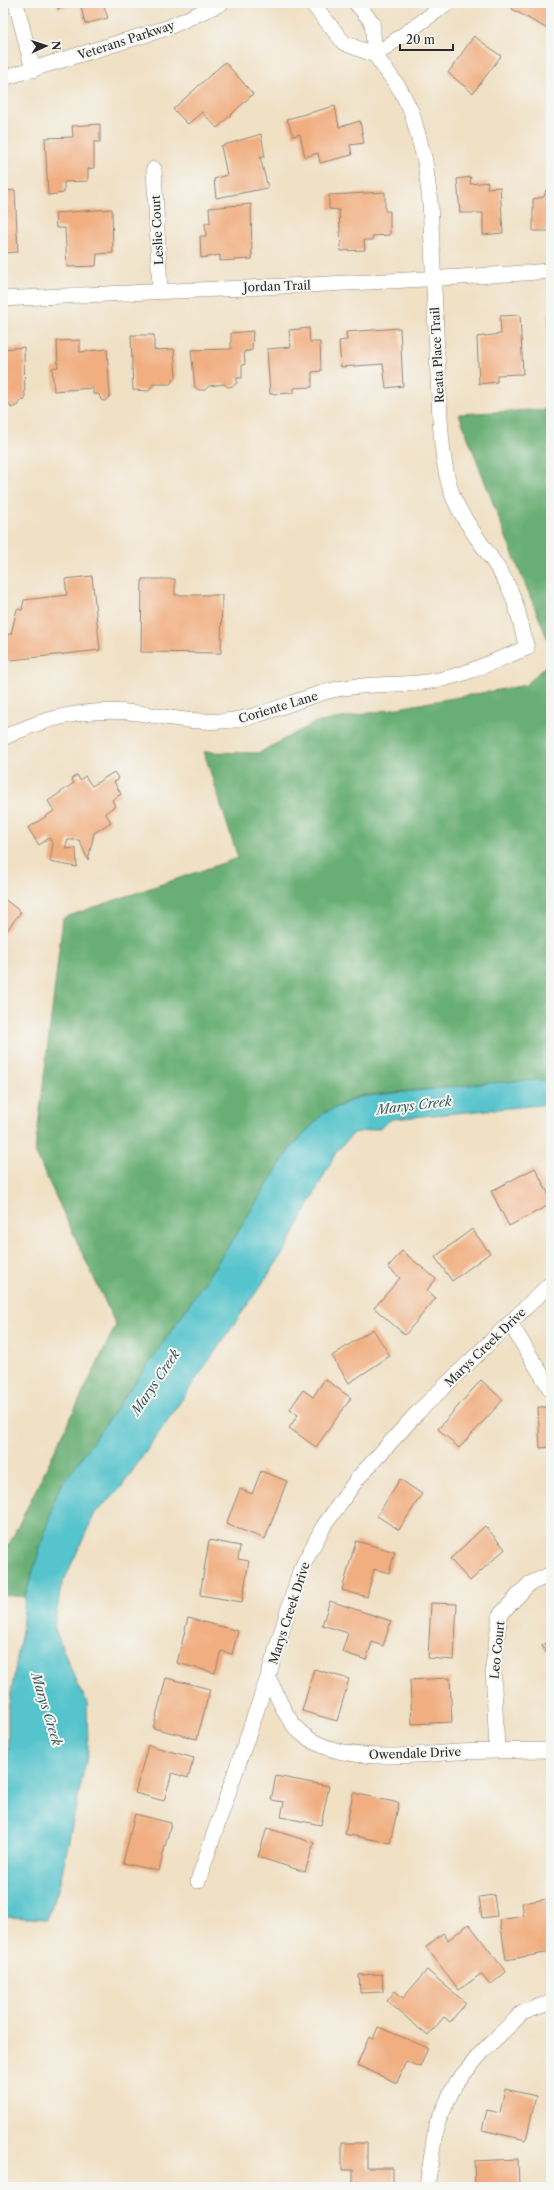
<svg xmlns="http://www.w3.org/2000/svg" width="554" height="2190" viewBox="0 0 554 2190" font-family="'Libre Caslon Text',serif">
	<rect width="100%" height="100%" fill="#f6f6f2"/>
	<filter id="ink" filterUnits="userSpaceOnUse"><feTurbulence type="fractalNoise" baseFrequency=".025" numOctaves="2"/><feDisplacementMap in="SourceGraphic" scale="8" xChannelSelector="R" yChannelSelector="G"/><feConvolveMatrix kernelMatrix="1 2 1 2 8 2 1 2 1" color-interpolation-filters="sRGB"/></filter>
	<filter id="wash" filterUnits="userSpaceOnUse"><feTurbulence type="fractalNoise" baseFrequency=".012" numOctaves="4" result="noise"/><feDisplacementMap in="SourceGraphic" scale="16" xChannelSelector="R" yChannelSelector="G"/><feGaussianBlur stdDeviation="0.9" result="paint"/><feColorMatrix in="noise" values="0 0 0 0 0 0 0 0 0 0 0 0 0 0 0 0 0 1.4 0 .05"/><feComposite in="paint" operator="in"/></filter>
	<g filter="url(#wash)">
		<rect width="100%" height="100%" fill="#f0e0c4"/>
		<!-- forest -->
		<path fill="#69af74" stroke="#4a6d50" d="M 551,409 L 551,647 L 511,550 L 459,414 Z
			M 551,660 L 551,1079 L 488,1083 L 359,1096 L 324,1113 L 289,1150 L 234,1238 L 155,1355 L 58,1490 L 25,1597 L 3,1595 L 3,1557 L 116,1325 L 35,1152 L 63,918 L 238,858 L 204,752 L 259,753 L 314,723 L 526,685 Z"/>
		<!-- water -->
		<path fill="#56c4cc" stroke="#40787c" d="M 551,1079 L 551,1104 L 392,1119 L 380,1128 L 354,1133 L 336,1152 L 284,1252 L 120,1489 L 95,1513 L 61,1587 L 54,1627 L 77,1684 L 87,1702 L 88,1751 L 59,1887 L 47,1919 L 7,1917 L 3,1913 L 3,1784 L 8,1778 L 8,1710 L 22,1630 L 25,1597 L 58,1490 L 155,1355 L 234,1238 L 289,1150 L 324,1113 L 359,1097 L 488,1083 Z"/>
		<g id="blocks">
			<!-- building -->
			<path fill="#f1af81" d="M 56,3 L 79,3 L 58,9 Z
				M 80,3 L 103,3 L 108,18 L 85,24 Z
				M 515,3 L 551,3 L 551,31 L 512,9 Z
				M 474,36 L 501,56 L 473,93 L 448,73 Z
				M 225,62 L 253,94 L 217,128 L 202,112 L 188,124 L 173,109 Z
				M 335,106 L 339,127 L 360,121 L 364,143 L 350,145 L 352,155 L 320,163 L 318,153 L 305,157 L 300,134 L 293,136 L 287,119 Z
				M 100,124 L 100,142 L 94,142 L 94,168 L 88,169 L 88,181 L 64,182 L 64,193 L 48,195 L 45,138 L 73,137 L 72,126 Z
				M 261,134 L 265,157 L 260,157 L 268,188 L 216,198 L 214,179 L 227,175 L 221,146 Z
				M 471,177 L 470,184 L 488,182 L 487,188 L 500,187 L 503,233 L 483,235 L 483,213 L 460,213 L 457,179 Z
				M 15,190 L 18,252 L 3,253 L 3,191 Z
				M 546,190 L 551,191 L 551,231 L 533,231 L 533,199 L 544,197 Z
				M 385,192 L 385,211 L 390,211 L 390,235 L 372,236 L 373,240 L 364,240 L 365,250 L 341,251 L 339,210 L 329,209 L 329,195 Z
				M 251,204 L 252,259 L 220,261 L 220,255 L 201,258 L 200,236 L 206,236 L 205,223 L 210,223 L 209,208 Z
				M 112,209 L 113,253 L 97,254 L 96,266 L 67,267 L 65,228 L 56,228 L 55,213 Z
				M 547,314 L 551,314 L 551,365 L 548,365 Z
				M 520,315 L 523,374 L 497,375 L 497,382 L 479,384 L 477,337 L 501,334 L 500,316 Z
				M 309,328 L 310,342 L 320,342 L 321,371 L 312,372 L 312,387 L 294,388 L 294,393 L 270,394 L 267,349 L 291,347 L 289,330 Z
				M 400,328 L 403,386 L 386,388 L 383,364 L 341,367 L 339,341 L 347,340 L 346,332 Z
				M 253,331 L 252,350 L 244,352 L 245,364 L 242,365 L 242,378 L 237,378 L 237,383 L 233,386 L 228,387 L 224,384 L 209,386 L 205,390 L 199,390 L 195,387 L 191,350 L 231,349 L 231,333 Z
				M 131,335 L 154,335 L 154,350 L 174,349 L 176,377 L 170,384 L 153,384 L 149,391 L 133,390 Z
				M 80,340 L 80,352 L 107,349 L 110,396 L 105,401 L 101,400 L 99,394 L 93,394 L 93,388 L 54,391 L 52,368 L 58,367 L 57,341 Z
				M 24,347 L 25,400 L 19,401 L 19,405 L 11,408 L 9,403 L 4,403 L 3,397 L 3,349 Z
				M 92,576 L 100,650 L 3,661 L 3,635 L 11,634 L 17,609 L 22,610 L 24,600 L 67,595 L 65,579 Z
				M 142,579 L 175,579 L 175,595 L 222,595 L 221,653 L 141,652 Z
				M 114,772 L 119,779 L 114,782 L 121,794 L 112,800 L 115,806 L 105,813 L 111,822 L 94,833 L 88,860 L 79,840 L 68,840 L 65,849 L 76,848 L 77,867 L 50,862 L 53,844 L 49,838 L 39,845 L 28,828 L 54,811 L 48,801 L 74,783 L 71,779 L 77,775 L 80,780 L 85,776 L 92,786 Z
				M 3,898 L 21,912 L 3,935 Z
				M 535,1168 L 551,1199 L 551,1204 L 509,1226 L 491,1191 Z
				M 472,1229 L 490,1253 L 452,1281 L 435,1257 Z
				M 402,1251 L 436,1279 L 427,1290 L 436,1298 L 405,1335 L 374,1308 L 400,1278 L 388,1267 Z
				M 373,1329 L 390,1356 L 349,1383 L 332,1356 Z
				M 325,1379 L 351,1398 L 316,1447 L 289,1428 L 298,1415 L 290,1409 L 303,1390 L 313,1397 Z
				M 481,1380 L 503,1400 L 459,1448 L 438,1429 Z
				M 538,1407 L 551,1407 L 551,1447 L 540,1448 Z
				M 261,1471 L 287,1481 L 265,1539 L 226,1524 L 240,1489 L 252,1494 Z
				M 400,1479 L 422,1494 L 399,1530 L 377,1516 Z
				M 485,1526 L 505,1549 L 470,1581 L 450,1559 Z
				M 209,1540 L 240,1546 L 238,1559 L 249,1561 L 242,1602 L 200,1595 Z
				M 356,1541 L 395,1552 L 389,1573 L 374,1569 L 367,1597 L 342,1590 Z
				M 330,1601 L 391,1621 L 383,1646 L 372,1642 L 366,1660 L 342,1652 L 348,1633 L 322,1625 Z
				M 431,1603 L 457,1604 L 454,1660 L 428,1658 Z
				M 188,1618 L 238,1631 L 232,1654 L 221,1651 L 215,1673 L 177,1663 Z
				M 551,1639 L 551,1658 L 542,1646 Z
				M 314,1669 L 349,1679 L 337,1721 L 302,1711 Z
				M 166,1678 L 210,1689 L 197,1739 L 153,1728 Z
				M 450,1678 L 452,1722 L 412,1724 L 410,1680 Z
				M 148,1745 L 194,1758 L 188,1778 L 172,1773 L 164,1801 L 135,1793 Z
				M 276,1776 L 329,1786 L 321,1825 L 281,1817 L 284,1802 L 271,1800 Z
				M 353,1793 L 399,1803 L 390,1843 L 345,1834 Z
				M 135,1814 L 171,1823 L 159,1871 L 123,1863 Z
				M 267,1828 L 314,1843 L 305,1872 L 258,1857 Z
				M 494,1895 L 497,1916 L 482,1918 L 479,1897 Z
				M 548,1899 L 551,1914 L 551,1952 L 506,1960 L 500,1920 L 524,1916 L 522,1903 Z
				M 469,1924 L 506,1972 L 490,1985 L 481,1974 L 459,1990 L 426,1947 L 443,1933 L 448,1940 Z
				M 427,1970 L 466,2003 L 450,2022 L 444,2017 L 428,2036 L 387,2001 L 395,1991 L 403,1998 Z
				M 382,1974 L 383,1992 L 360,1993 L 359,1975 Z
				M 378,2027 L 428,2048 L 420,2067 L 406,2061 L 397,2083 L 357,2065 L 369,2037 L 373,2039 Z
				M 505,2089 L 536,2096 L 526,2140 L 482,2130 L 487,2110 L 500,2113 Z
				M 342,2143 L 367,2143 L 367,2168 L 393,2168 L 393,2187 L 353,2187 L 353,2170 L 342,2170 Z
				M 518,2159 L 519,2187 L 475,2187 L 474,2161 Z"/>
		</g>
	</g>
	<g filter="url(#ink)">
		<use href="#blocks" fill-opacity="0" stroke="#8e8678" stroke-width="1"/>
		<g fill="none" stroke-linecap="round" stroke-linejoin="round">
			<!-- street casing -->
			<g stroke="#8e8678" stroke-width="16">
				<path id="street" d="M 16,3 L 33,70
					M 312,3 L 344,43 L 375,55
					M 375,55 L 448,3
					M 3,78 L 167,28 L 222,3
					M 154,169 L 160,290
					M 3,299 C 186,289 369,285 551,271
					M 3,738 C 45,717 91,707 138,713 C 167,717 194,723 222,721 C 261,719 295,699 333,690 C 367,682 404,687 438,680 C 469,674 498,659 527,648 C 521,627 518,604 507,584 C 492,555 468,530 454,499 C 444,474 442,446 440,419 L 430,201 L 425,161 L 412,113 L 400,89 L 375,55 L 372,22 L 356,3
					M 510,1323 L 551,1390
					M 268,1677 C 278,1696 287,1724 305,1736 C 345,1765 410,1755 457,1752 C 488,1751 519,1750 551,1750
					M 497,1751 L 493,1667 L 500,1615 L 529,1584 L 551,1574
					M 198,1881 L 268,1677 L 300,1571 L 323,1527 L 358,1478 L 418,1412 L 551,1283
					M 427,2187 L 436,2126 L 455,2084 L 483,2051 L 522,2013 L 551,2002"/>
			</g>
			<!-- street -->
			<use href="#street" stroke="#fff" stroke-width="15"/>
		</g>
	</g>
	<g text-anchor="middle" dominant-baseline="central" stroke-width="4" stroke-linejoin="round" paint-order="stroke">
		<!-- street labels -->
		<g font-size="12" fill="#2b2b2b" stroke="#f6f6f2">
			<text transform="translate(126 40) rotate(-18)">Veterans Parkway</text>
			<text transform="translate(157 230) rotate(-93)">Leslie Court</text>
			<text transform="translate(277 286) rotate(-2)">Jordan Trail</text>
			<text transform="translate(437 355) rotate(-93)">Reata Place Trail</text>
			<text transform="translate(278 707) rotate(-17)">Coriente Lane</text>
			<text transform="translate(485 1347) rotate(-44)">Marys Creek Drive</text>
			<text transform="translate(289 1613) rotate(-72)">Marys Creek Drive</text>
			<text transform="translate(497 1650) rotate(-84)">Leo Court</text>
			<text transform="translate(415 1753) rotate(-2)">Owendale Drive</text>
		</g>
		<!-- water labels -->
		<g font-size="13" font-style="italic" fill="#38595b" stroke="#f6f6f2">
			<text transform="translate(414 1105) rotate(-7)">Marys Creek</text>
			<text transform="translate(155 1382) rotate(-56)">Marys Creek</text>
			<text transform="translate(47 1709) rotate(73)">Marys Creek</text>
		</g>
	</g>
	<!-- margin -->
	<rect width="554" height="2190" fill="none" stroke="#f6f6f2" stroke-width="16"/>
	<!-- north arrow -->
	<g transform="translate(46 46) rotate(87)" stroke="#f6f6f2" stroke-width="3" paint-order="stroke">
	<path d="M0-3L7 15L0 10L-7 15Z" fill="#2b2b2b"/>
	<text y="-6" font-size="11" font-weight="bold" text-anchor="middle" fill="#2b2b2b">N</text>
	</g>
	<!-- scale -->
	<path d="M400 44v6h53v-6" fill="none" stroke="#2b2b2b" stroke-width="2"/>
	<text x="406" y="44" font-size="12" fill="#2b2b2b" stroke="#f6f6f2" stroke-width="3" paint-order="stroke">20 m</text>
</svg>
